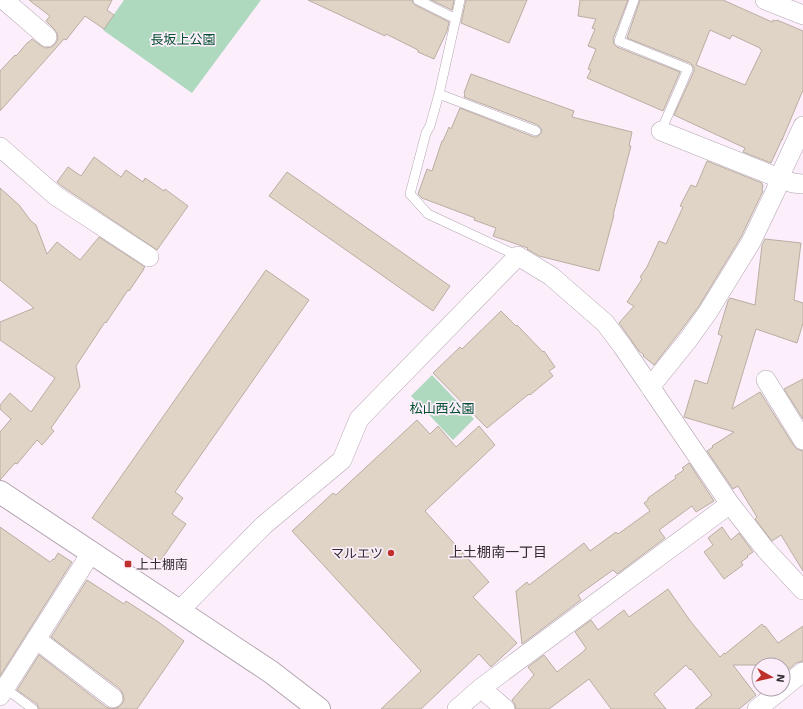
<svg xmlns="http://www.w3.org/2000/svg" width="803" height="709" viewBox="0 0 803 709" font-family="'Work Sans','Noto Sans JP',sans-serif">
	<rect width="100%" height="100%" fill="#fceefb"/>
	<!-- green -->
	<path fill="#aed9be" d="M 124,0 L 261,0 L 192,93 L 103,30 Z
		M 432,375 L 474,419 L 453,440 L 411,396 Z"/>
	<!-- building -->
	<path fill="#e0d4c7" stroke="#b9aea1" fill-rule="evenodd" d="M 29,0 L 112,0 L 107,10 L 114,15 L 104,29 L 85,16 L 66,40 L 64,39 L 0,111 L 0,71 L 15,55 L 16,56 L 28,42 L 29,42 L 32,39 L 40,45 L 45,48 L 51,47 L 55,44 L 58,39 L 57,33 L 54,29 L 46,21 L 50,16 Z
		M 308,0 L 412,0 L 413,3 L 415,5 L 449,22 L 447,31 L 434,59 L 418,52 L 418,50 L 386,34 L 385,36 Z
		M 431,0 L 454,0 L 452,10 Z
		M 466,0 L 527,0 L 509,43 L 461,23 Z
		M 580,0 L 628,0 L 613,39 L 614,44 L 617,47 L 680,72 L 663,111 L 587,78 L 591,70 L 588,69 L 596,49 L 588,46 L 595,29 L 592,28 L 596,19 L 578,16 Z
		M 640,0 L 723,0 L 772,22 L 773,20 L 776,21 L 777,20 L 803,31 L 803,90 L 782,140 L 782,139 L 771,163 L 743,152 L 745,148 L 674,115 L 694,71 L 694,68 L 692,65 L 690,63 L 627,38 ZM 710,30 L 730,39 L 732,35 L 760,48 L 760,49 L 762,50 L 745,85 L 696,65 Z
		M 471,74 L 574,111 L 572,117 L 632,132 L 629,146 L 631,146 L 613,215 L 614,215 L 599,271 L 539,256 L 527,249 L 528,248 L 493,236 L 496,228 L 474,220 L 475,218 L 422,198 L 418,194 L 427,169 L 432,171 L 442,141 L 443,141 L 449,127 L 451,129 L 460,108 L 534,137 L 537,137 L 541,133 L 542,130 L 538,125 L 464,97 L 465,94 L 464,93 Z
		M 94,157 L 121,177 L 126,170 L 143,182 L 145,178 L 164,191 L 165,189 L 188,206 L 157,250 L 63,187 L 57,182 L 68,167 L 81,176 Z
		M 707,161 L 762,183 L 762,185 L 763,185 L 762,190 L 763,191 L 741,237 L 699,306 L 679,333 L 654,365 L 643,356 L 644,355 L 639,351 L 619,323 L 634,306 L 627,302 L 642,279 L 640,277 L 647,267 L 659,241 L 666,244 L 683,207 L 680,206 L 691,185 L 696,187 Z
		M 287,172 L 450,286 L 433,311 L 269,196 Z
		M 0,188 L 19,205 L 31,221 L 36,225 L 47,254 L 57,242 L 80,260 L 99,237 L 145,267 L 143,269 L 144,269 L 129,291 L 128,290 L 106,323 L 105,322 L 76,366 L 80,387 L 51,428 L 54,431 L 42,445 L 37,440 L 17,464 L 15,463 L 0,480 L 0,432 L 11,419 L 0,409 L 0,405 L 10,393 L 31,412 L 55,378 L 0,340 L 0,322 L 34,308 L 0,280 Z
		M 765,239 L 801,243 L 794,300 L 803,303 L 803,323 L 797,343 L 756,329 L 732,409 L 760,392 L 794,446 L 797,449 L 803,451 L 803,571 L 781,535 L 772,541 L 755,519 L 757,517 L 738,486 L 733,489 L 707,451 L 713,447 L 712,446 L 734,432 L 684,417 L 695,380 L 707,384 L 722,336 L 718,334 L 728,301 L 730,298 L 755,305 L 762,245 Z
		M 266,270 L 309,300 L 175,492 L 183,498 L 172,514 L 186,524 L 158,564 L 92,518 Z
		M 501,311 L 516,326 L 517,325 L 543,352 L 544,351 L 555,367 L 549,371 L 553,376 L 530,395 L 529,394 L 487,428 L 433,373 L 460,347 L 462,349 Z
		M 803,379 L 803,419 L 784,389 Z
		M 417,420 L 430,434 L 438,426 L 456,447 L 479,426 L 495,445 L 425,511 L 489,582 L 473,597 L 517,643 L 491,667 L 479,654 L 421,709 L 381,709 L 421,671 L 292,531 L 333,493 L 336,495 Z
		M 689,463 L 714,501 L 696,512 L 692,506 L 659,530 L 665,538 L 617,574 L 613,570 L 578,595 L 581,600 L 522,644 L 516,591 L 527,582 L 529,585 L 584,543 L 590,551 L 616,532 L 618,534 L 650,511 L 644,503 L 648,500 L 648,498 L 676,478 L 675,476 L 684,470 L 682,468 Z
		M 0,527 L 50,562 L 53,559 L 54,560 L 58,553 L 72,562 L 0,676 Z
		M 722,527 L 731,540 L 739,533 L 753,552 L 747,556 L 748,557 L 741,562 L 743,565 L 724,579 L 704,552 L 713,545 L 708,538 Z
		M 87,580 L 124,604 L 126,601 L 157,621 L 184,641 L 137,709 L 39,709 L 37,704 L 17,690 L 39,655 L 106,707 L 111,709 L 117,708 L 122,704 L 124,700 L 123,694 L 120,689 L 51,637 Z
		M 668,589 L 691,622 L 720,657 L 724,653 L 725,654 L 762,624 L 764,627 L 765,626 L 778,643 L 803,626 L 803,661 L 796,663 L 786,672 L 783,668 L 783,665 L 733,665 L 756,695 L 739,709 L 695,709 L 712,695 L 691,669 L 690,670 L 686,665 L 654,694 L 666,709 L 611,709 L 589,679 L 549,709 L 516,709 L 515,705 L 512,700 L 534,675 L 528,667 L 544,655 L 557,672 L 584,651 L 586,648 L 575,632 L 591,620 L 598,630 L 624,610 L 629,617 Z"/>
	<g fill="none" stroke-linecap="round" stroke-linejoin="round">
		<!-- service casing -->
		<g stroke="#b1a4af" stroke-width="10">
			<path id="service" d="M 418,0 L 456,19
				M 460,0 L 439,94 L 430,126 L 426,133 L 410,194 L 428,214 L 518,256
				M 634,0 L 619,41 L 688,69 L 661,131
				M 439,94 L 536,131
				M 5,688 L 33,709"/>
		</g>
		<!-- minor casing -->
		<g stroke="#b1a4af" stroke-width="20">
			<path id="minor" d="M 4,0 L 47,37
				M 765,0 L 803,15
				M 661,131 L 779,178 L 793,183 L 803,184
				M 0,147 L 56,196 L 149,257
				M 766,380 L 803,440
				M 650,387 L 688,340 L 708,312 L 751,242 L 776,190 L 779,178 L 803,126
				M 179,611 L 264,525 L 342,460 L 359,419 L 518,256 L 551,276 L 605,323 L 623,347 L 730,504 L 765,549 L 803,590
				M 36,639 L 113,698
				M 481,688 L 505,709
				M 783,688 L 803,672
				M 0,696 L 91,553
				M 457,709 L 481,688 L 730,504
				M 757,709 L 782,689"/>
		</g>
		<!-- tertiary casing -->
		<g stroke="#b1a4af" stroke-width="24">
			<path id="tertiary" d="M 0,492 L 271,672 L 319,709"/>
		</g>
		<!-- service -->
		<use href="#service" stroke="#fff" stroke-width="9"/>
		<!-- minor -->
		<use href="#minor" stroke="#fff" stroke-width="19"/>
		<!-- tertiary -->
		<use href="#tertiary" stroke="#fff" stroke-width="22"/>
	</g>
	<!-- markers -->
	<g fill="#bf312c" stroke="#fceefb" stroke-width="1.5">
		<circle cx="391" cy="553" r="4"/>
		<rect x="124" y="560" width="8" height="8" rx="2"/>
	</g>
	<g text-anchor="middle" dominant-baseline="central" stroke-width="3.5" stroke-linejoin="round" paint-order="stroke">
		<!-- park labels -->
		<g font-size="13" fill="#004f2e" stroke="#fceefb">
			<text x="183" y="39">長坂上公園</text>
			<text x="442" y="408">松山西公園</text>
		</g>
		<!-- poi labels -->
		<g font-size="13" fill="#312c31" stroke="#fceefb" text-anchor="end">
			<text x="383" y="553">マルエツ</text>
			<text x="136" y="564" text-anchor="start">上土棚南</text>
		</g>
		<!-- neighbourhood labels -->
		<g font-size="14" fill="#312c31" stroke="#fceefb">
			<text x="498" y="552">上土棚南一丁目</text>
		</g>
	</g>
	<!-- north arrow -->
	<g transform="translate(771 677) rotate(98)"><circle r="19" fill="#fceefb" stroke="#aba0aa"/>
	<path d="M0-3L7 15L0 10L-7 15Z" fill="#bf312c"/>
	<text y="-6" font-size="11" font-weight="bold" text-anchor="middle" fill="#312c31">N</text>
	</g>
</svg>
